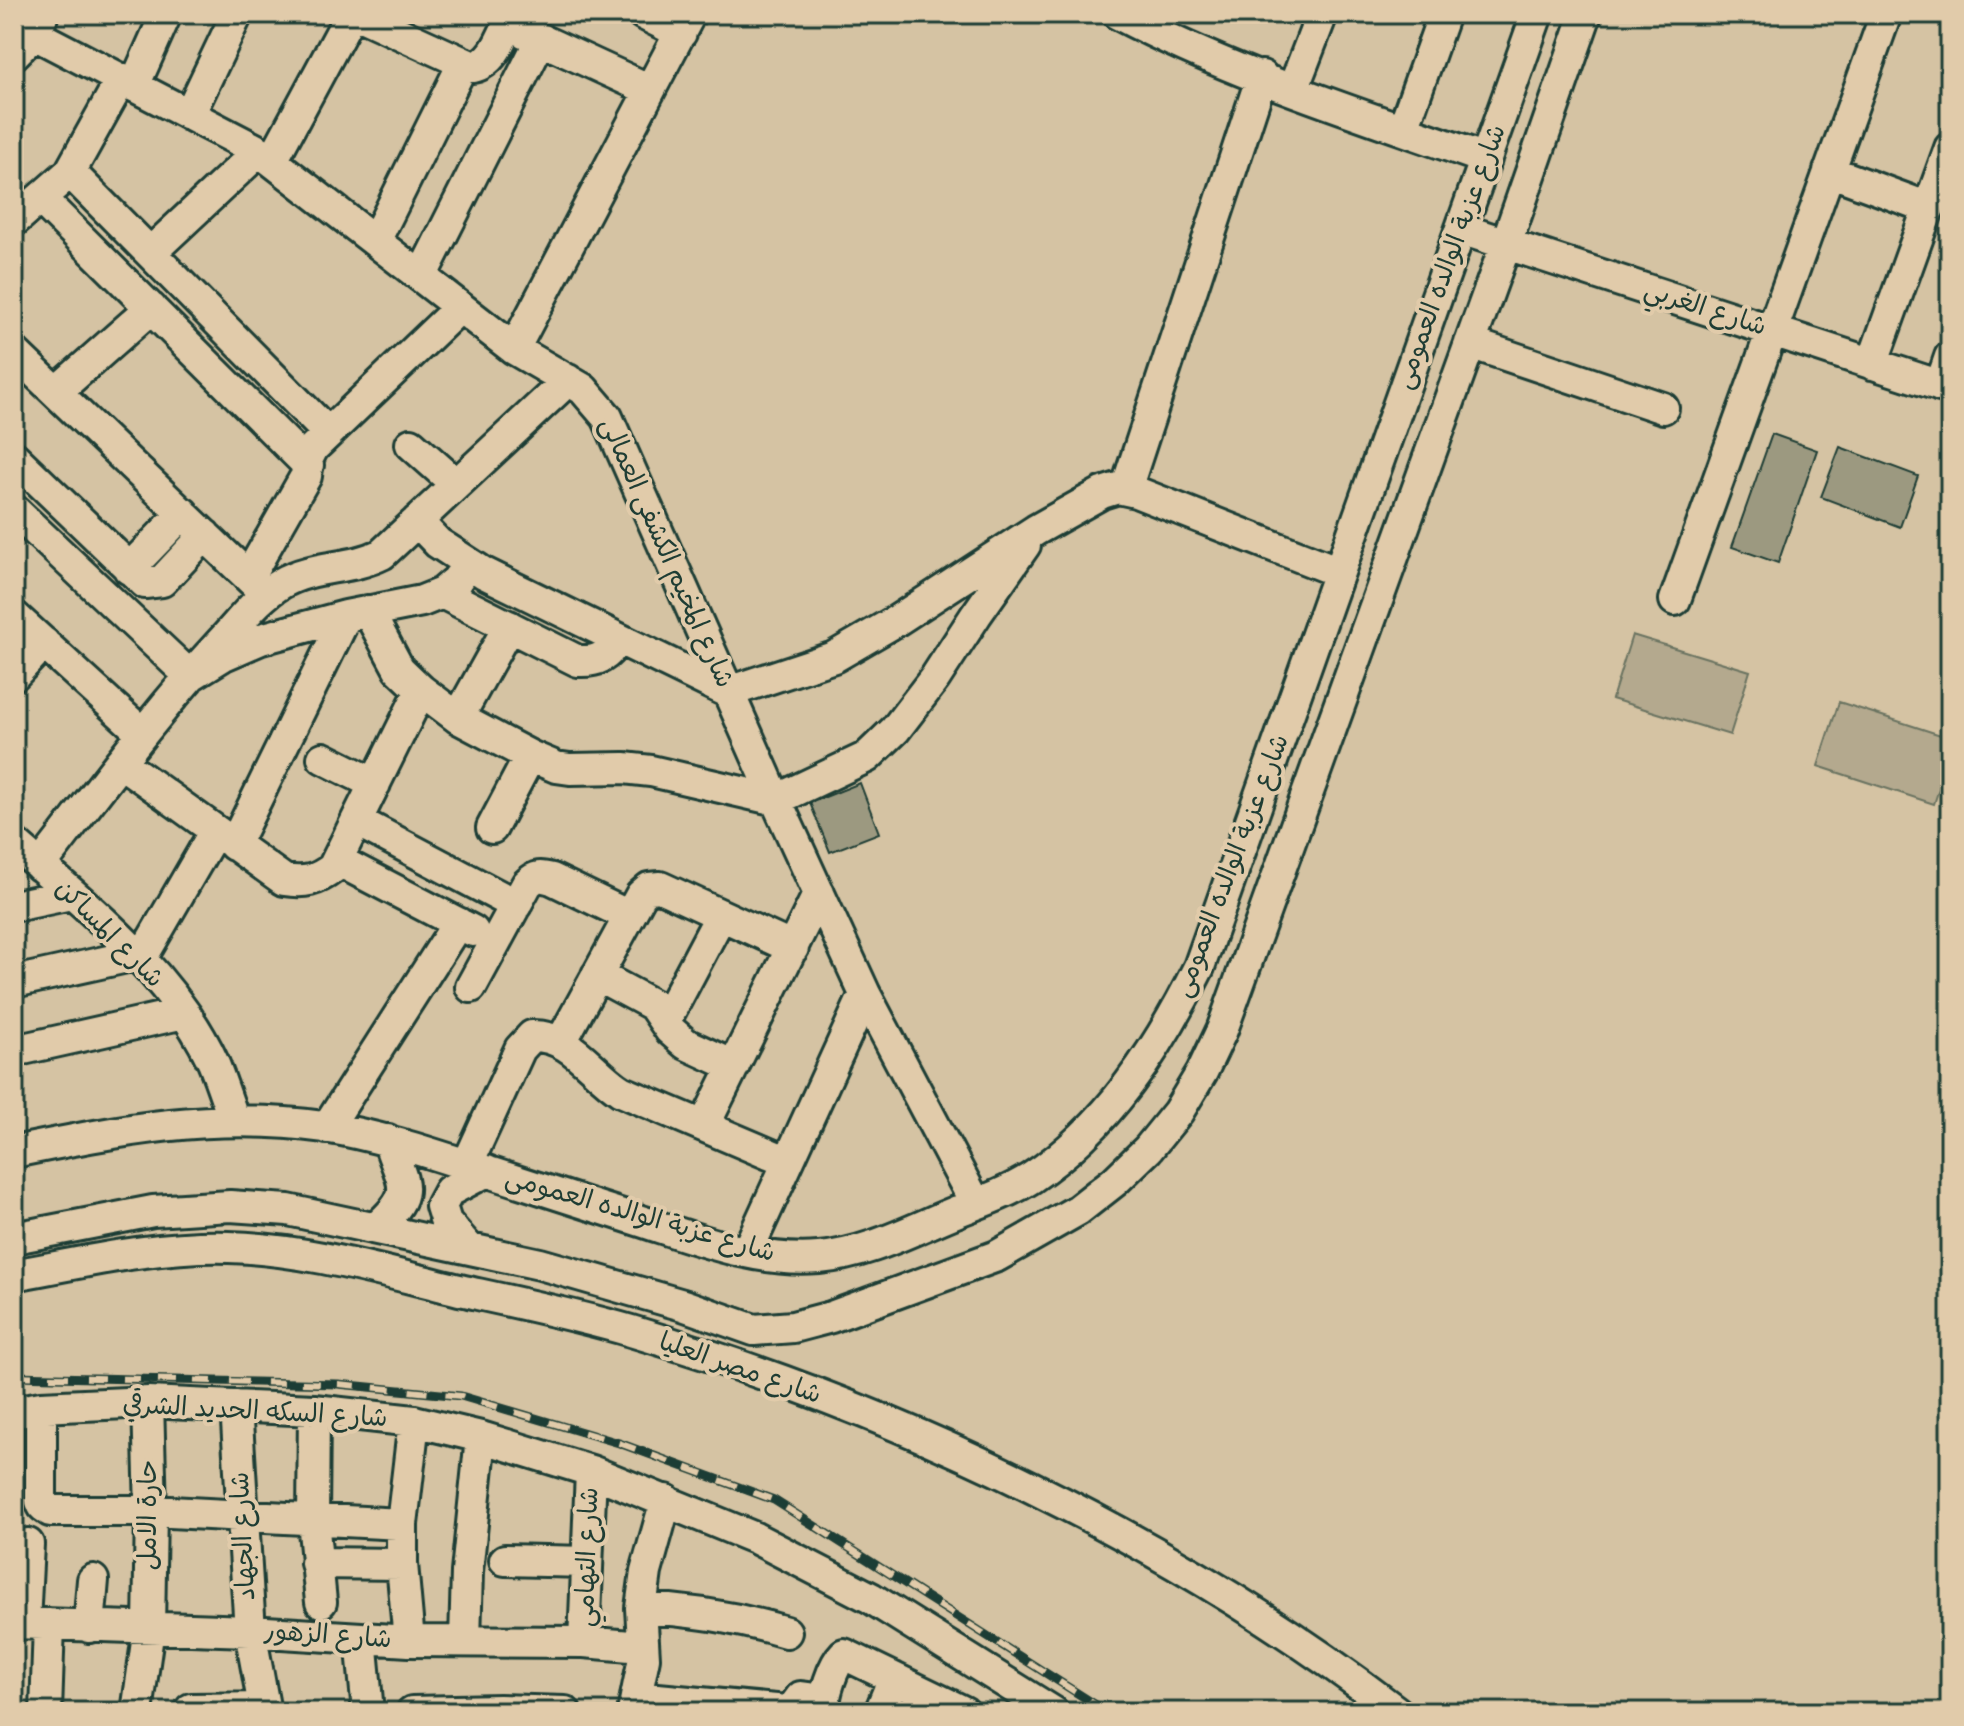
<svg xmlns="http://www.w3.org/2000/svg" width="1964" height="1726" viewBox="0 0 1964 1726" font-family="Mynerve,'Playpen Sans Arabic',sans-serif">
	<rect width="100%" height="100%" fill="#d5c3a3"/>
	<filter id="ink" filterUnits="userSpaceOnUse"><feTurbulence type="fractalNoise" baseFrequency=".0125" numOctaves="2"/><feDisplacementMap in="SourceGraphic" scale="16" xChannelSelector="R" yChannelSelector="G"/><feConvolveMatrix kernelMatrix="1 2 1 2 8 2 1 2 1" color-interpolation-filters="sRGB"/></filter>
	<g filter="url(#ink)">
		<!-- garden -->
		<path fill="#b4a98e" stroke="#6a7361" stroke-width="2" d="M 1632,635 L 1750,671 L 1730,735 L 1612,699 Z
			M 1839,702 L 1950,738 L 1950,755 L 1934,804 L 1818,766 Z"/>
		<!-- building -->
		<path fill="#9c9980" stroke="#1f3d34" stroke-width="2" d="M 1772,434 L 1817,450 L 1778,563 L 1732,547 Z
			M 1840,447 L 1918,476 L 1900,527 L 1821,497 Z
			M 860,783 L 879,833 L 830,852 L 810,803 Z"/>
		<g fill="none" stroke-linecap="round" stroke-linejoin="round">
			<!-- minor casing -->
			<g stroke="#1f3d34" stroke-width="36">
				<path id="minor" d="M 357,14 L 473,67 C 496,62 503,33 513,14
					M 643,14 L 681,33
					M 1118,14 C 1234,75 1363,115 1486,159
					M 14,21 L 34,34 L 259,151 L 514,349 L 583,389 L 607,417 L 776,800 L 865,994 L 976,1204
					M 524,32 L 650,90
					M 14,54 L 34,34 L 43,14
					M 134,86 L 166,14
					M 1293,89 L 1322,14
					M 189,115 L 237,14
					M 1403,129 L 1444,14
					M 272,161 L 351,14
					M 1829,171 L 1929,208
					M 70,172 L 328,433
					M 41,199 L 308,465
					M 14,221 L 70,172 L 121,80
					M 1461,229 L 1950,389
					M 375,241 L 463,64
					M 150,253 L 259,151
					M 421,277 L 541,39
					M 1470,343 L 1663,408
					M 514,349 L 690,14
					M 14,352 L 266,594
					M 1872,364 L 1950,148
					M 1940,386 L 1950,357
					M 56,392 L 151,308
					M 411,444 L 456,484
					M 14,457 L 145,583 L 162,581 L 205,535
					M 1126,489 L 1262,76
					M 14,510 L 190,676 L 224,655 L 261,639 L 346,616 L 422,601 L 442,593 L 457,580 L 468,564
					M 417,521 L 438,543 L 484,573 L 728,692 L 834,657 L 896,621 L 1036,530 L 1102,493 L 1118,488 L 1136,492 L 1339,572
					M 129,569 L 183,513
					M 249,576 L 306,476 L 308,458 L 313,448 L 460,307
					M 442,593 L 578,661 C 597,662 608,657 617,639
					M 1675,600 L 1886,14
					M 368,611 L 399,669 L 421,690 L 458,718 L 530,756 L 556,767 L 570,769 L 624,768 L 651,771 L 776,800 L 867,757 L 895,730 L 935,678 L 976,615 L 1025,545
					M 14,616 L 142,733
					M 14,675 L 44,643
					M 458,718 L 509,626
					M 323,758 L 375,784
					M 120,762 L 284,880 C 305,883 316,881 333,868 L 421,690
					M 357,821 L 516,905
					M 492,828 L 530,756
					M 14,843 C 87,907 171,972 213,1062 C 221,1081 227,1101 234,1120
					M 234,845 L 346,616
					M 337,860 L 473,931
					M 40,866 C 99,790 155,713 221,642 C 240,622 258,597 282,583 C 313,565 350,570 382,554 L 568,380
					M 14,906 L 71,894
					M 141,959 L 215,831
					M 597,975 L 653,1005 L 670,1030 L 686,1044 L 734,1066
					M 14,982 L 136,955
					M 471,987 L 527,884 C 536,875 541,876 552,879 L 629,916
					M 665,1021 L 721,915
					M 561,1042 L 641,895 L 649,888 L 660,887 L 793,948
					M 14,1051 L 184,1013
					M 704,1126 L 819,893
					M 327,1128 L 458,923
					M 14,1152 C 121,1130 214,1111 324,1127 C 375,1135 424,1151 473,1167 C 530,1185 587,1204 644,1222 C 699,1240 760,1263 819,1258 C 868,1254 913,1229 958,1211 C 982,1202 1009,1192 1031,1178 C 1108,1127 1159,1048 1199,967 L 1537,14
					M 467,1165 L 520,1049 L 532,1036 C 571,1035 591,1072 621,1091 L 788,1162
					M 377,1227 C 417,1191 403,1186 388,1140
					M 14,1238 L 153,1211 L 230,1206 L 288,1210 L 540,1264 L 683,1305 L 754,1330 L 793,1327 L 831,1317 L 997,1256 L 1078,1210 L 1115,1181 L 1148,1149 L 1178,1112 L 1202,1072 L 1222,1030 L 1506,244 L 1586,14
					M 467,1246 L 446,1222 L 441,1206 L 449,1191 L 487,1171
					M 747,1252 L 865,994
					M 14,1275 C 85,1262 156,1245 229,1247 C 308,1249 387,1273 464,1291 C 519,1303 576,1315 631,1331 C 904,1412 1170,1539 1397,1712
					M 236,1406 L 250,1631 L 265,1712
					M 41,1407 L 41,1501 L 43,1506 L 50,1511 L 151,1511 L 402,1524
					M 314,1410 L 313,1520 L 321,1602
					M 14,1412 L 41,1407 L 148,1402 L 314,1410 L 414,1421 L 481,1437 L 591,1471 L 755,1538 L 871,1598 L 1053,1712
					M 505,1560 L 587,1562
					M 316,1563 L 402,1564
					M 641,1608 C 692,1610 738,1618 786,1632
					M 14,1623 L 250,1631 L 409,1641 L 584,1642 L 642,1647
					M 24,1623 L 28,1544
					M 89,1627 L 93,1580
					M 361,1638 L 368,1712
					M 465,1640 L 467,1572 L 481,1437
					M 409,1641 L 402,1564 L 402,1524 L 414,1421
					M 584,1642 L 591,1471
					M 636,1697 L 787,1711 L 792,1709 L 801,1697 L 824,1700
					M 191,1709 L 264,1708
					M 46,1712 L 49,1624
					M 137,1712 L 149,1628 L 151,1511 L 148,1402
					M 412,1712 L 499,1710 L 565,1712
					M 633,1712 L 644,1658 L 641,1608 L 646,1572 L 666,1500
					M 823,1712 C 824,1695 832,1666 844,1654 L 964,1712
					M 880,1712 L 894,1678"/>
			</g>
			<!-- minor -->
			<use href="#minor" stroke="#e1cbaa" stroke-width="30"/>
			<!-- rail casing -->
			<g stroke="#1f3d34" stroke-width="9">
				<path id="rail" d="M 14,1376 L 338,1384 L 461,1396 L 619,1443 L 774,1500 L 1107,1712"/>
			</g>
			<!-- rail -->
			<use href="#rail" stroke="#e1cbaa" stroke-width="6" stroke-dasharray="18" stroke-linecap="butt"/>
		</g>
	</g>
	<g text-anchor="middle" dominant-baseline="central" stroke-width="8" stroke-linejoin="round" paint-order="stroke">
		<!-- street labels -->
		<g font-size="26" fill="#1f3d34" stroke="#e1cbaa">
			<text transform="translate(1451 257) rotate(-70)">شارع عزبة الوالده العمومى</text>
			<text transform="translate(1705 309) rotate(18)">شارع الغربي</text>
			<text transform="translate(666 553) rotate(66)">شارع المخيم الكشفى العمالى</text>
			<text transform="translate(1232 866) rotate(-69)">شارع عزبة الوالده العمومى</text>
			<text transform="translate(109 934) rotate(45)">شارع المساكن</text>
			<text transform="translate(640 1216) rotate(16)">شارع عزبة الوالده العمومى</text>
			<text transform="translate(740 1369) rotate(19)">شارع مصر العليا</text>
			<text transform="translate(255 1412) rotate(3)">شارع السكه الحديد الشرقي</text>
			<text transform="translate(149 1515) rotate(-90)">حارة الامل</text>
			<text transform="translate(244 1536) rotate(-93)">شارع الجهاد</text>
			<text transform="translate(588 1557) rotate(-88)">شارع التهامي</text>
			<text transform="translate(328 1636) rotate(4)">شارع الزهور</text>
		</g>
	</g>
	<!-- margin -->
	<rect width="1964" height="1726" fill="none" stroke="#e1cbaa" stroke-width="48"/>
	<rect x="24" y="24" width="1916" height="1678" fill="none" stroke="#1f3d34" stroke-width="3" filter="url(#ink)"/>
</svg>
